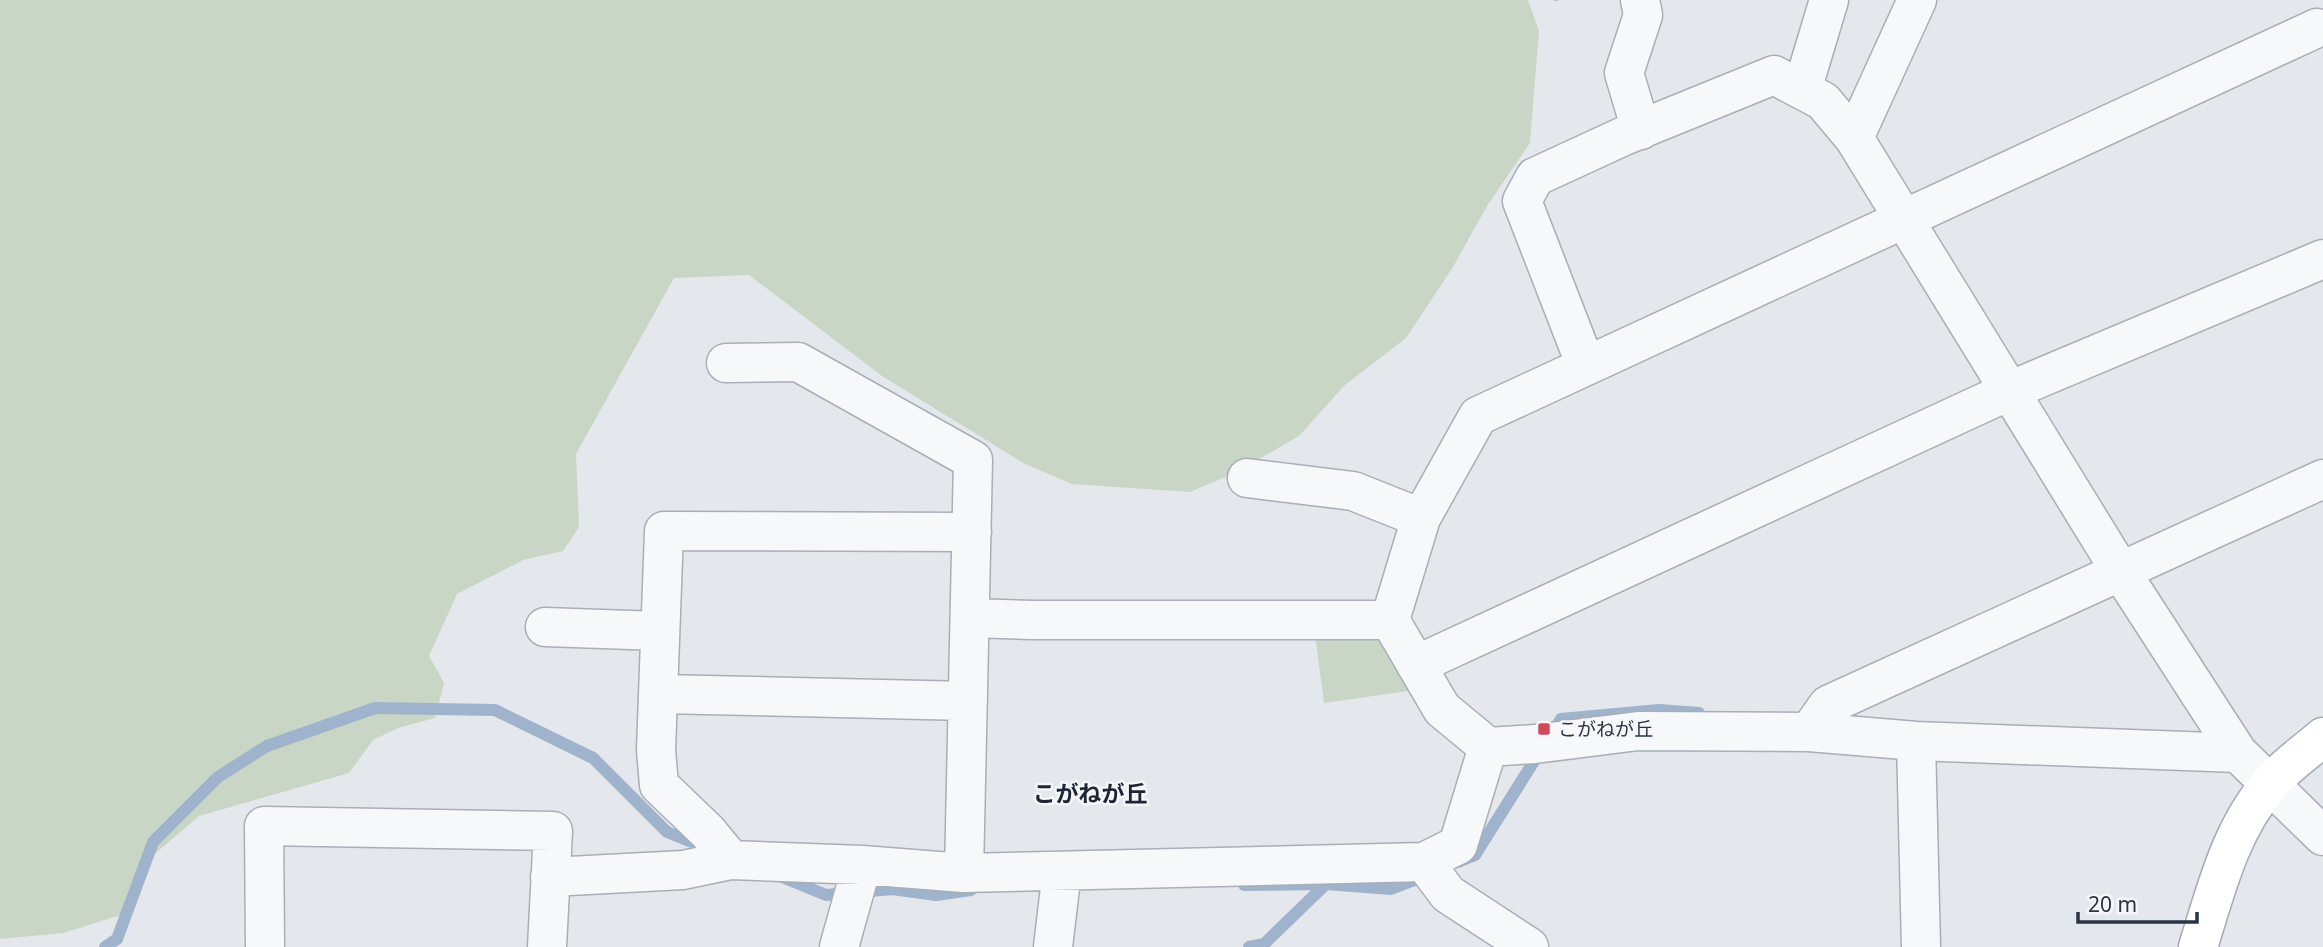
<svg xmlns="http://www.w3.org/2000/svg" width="2323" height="947" viewBox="0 0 2323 947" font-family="'Noto Sans','Noto Sans JP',sans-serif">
	<rect width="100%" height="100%" fill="#e4e7ec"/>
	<!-- green -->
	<path fill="#c9d6c5" d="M 0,0 L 1528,0 L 1539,31 L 1530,143 L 1487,206 L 1453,267 L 1406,338 L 1345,385 L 1299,436 L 1235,473 L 1190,492 L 1072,484 L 1025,464 L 882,376 L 749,275 L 674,278 L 576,454 L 579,527 L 563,551 L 523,560 L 457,594 L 429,656 L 444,683 L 435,718 L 398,728 L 373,740 L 349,773 L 199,816 L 150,858 L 121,915 L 63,933 L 0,939 Z
		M 1315,634 L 1381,639 L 1415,690 L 1324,703 Z"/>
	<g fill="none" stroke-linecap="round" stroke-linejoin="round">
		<!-- stream -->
		<path stroke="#9fb4cc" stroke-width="12" d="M 1551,735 L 1561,719 L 1659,710 L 1699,713
			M 1458,862 L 1475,855 L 1541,750
			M 780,876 L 826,895 L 892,889 L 936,895 L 971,890
			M 1244,885 L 1326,884
			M 105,947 L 117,939 L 153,842 L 218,777 L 267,746 L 375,708 L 495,710 L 593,758 L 667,832 L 704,847
			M 1249,947 L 1264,944 L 1326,884 L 1391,889 L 1425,876"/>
		<!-- minor casing -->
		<g stroke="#a9aeb7" stroke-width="41">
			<path id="minor" d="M 1640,0 L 1643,15 L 1624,73 L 1641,130
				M 1802,90 L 1829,0
				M 1854,138 L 1917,0
				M 726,363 L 798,362 L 973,460 L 964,873
				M 1586,366 L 1522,201 L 1535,177 L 1624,136 L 1774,75 L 1823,101 L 1854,138 L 2121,572 L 2238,753 L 2323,836
				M 1247,478 L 1353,491 L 1421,518
				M 972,532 L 664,531 L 656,750 L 659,785 L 708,832 L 731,860 L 862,865 L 964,873 L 1424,862 L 1458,845 L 1488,747
				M 970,618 L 1032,620 L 1390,620
				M 545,627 L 660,631
				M 1416,665 L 2009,391 L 2323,259
				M 660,694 L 968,701
				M 1809,732 L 1828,705 L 2323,479
				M 1916,741 L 1921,947
				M 2238,753 L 1916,741 L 1809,732 L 1638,731 L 1535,744 L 1488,747 L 1442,709 L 1390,620 L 1421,518 L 1478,416 L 2317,28
				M 1424,862 L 1448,894 L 1529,947
				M 550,877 L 683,870 L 731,860
				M 265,947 L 264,826 L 553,831 L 547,947
				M 839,947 L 862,865
				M 1053,947 L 1062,871"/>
		</g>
		<!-- major casing -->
		<g stroke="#a3abb8" stroke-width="41">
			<path id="major" d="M 2198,947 C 2216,890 2230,830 2270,784 C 2285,766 2306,752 2323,737"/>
		</g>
		<!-- path -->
		<path stroke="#c2c5cb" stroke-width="4.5" stroke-dasharray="5 5" stroke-linecap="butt" d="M 1556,0 L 1556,1"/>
		<!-- minor -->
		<use href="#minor" stroke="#f7f8fa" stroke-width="38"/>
		<!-- major -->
		<use href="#major" stroke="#fff" stroke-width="38"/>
	</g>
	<!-- markers -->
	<rect fill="#d1495b" stroke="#f4f6f9" stroke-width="2.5" x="1537" y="722" width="14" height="14" rx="3.5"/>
	<g text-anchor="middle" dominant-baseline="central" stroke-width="5" stroke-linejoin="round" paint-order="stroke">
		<!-- poi labels -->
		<g font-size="19" fill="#2b3445" stroke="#f4f6f9" text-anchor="start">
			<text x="1558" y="729">こがねが丘</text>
		</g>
		<!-- quarter labels -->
		<g font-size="23" font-weight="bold" fill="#1d2536" stroke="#f4f6f9">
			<text x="1090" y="793">こがねが丘</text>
		</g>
	</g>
	<!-- scale -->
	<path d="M2078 912v10h119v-10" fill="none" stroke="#2b3445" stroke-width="3.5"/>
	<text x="2088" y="912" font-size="21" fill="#2b3445" stroke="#f4f6f9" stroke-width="5" paint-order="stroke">20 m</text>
</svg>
